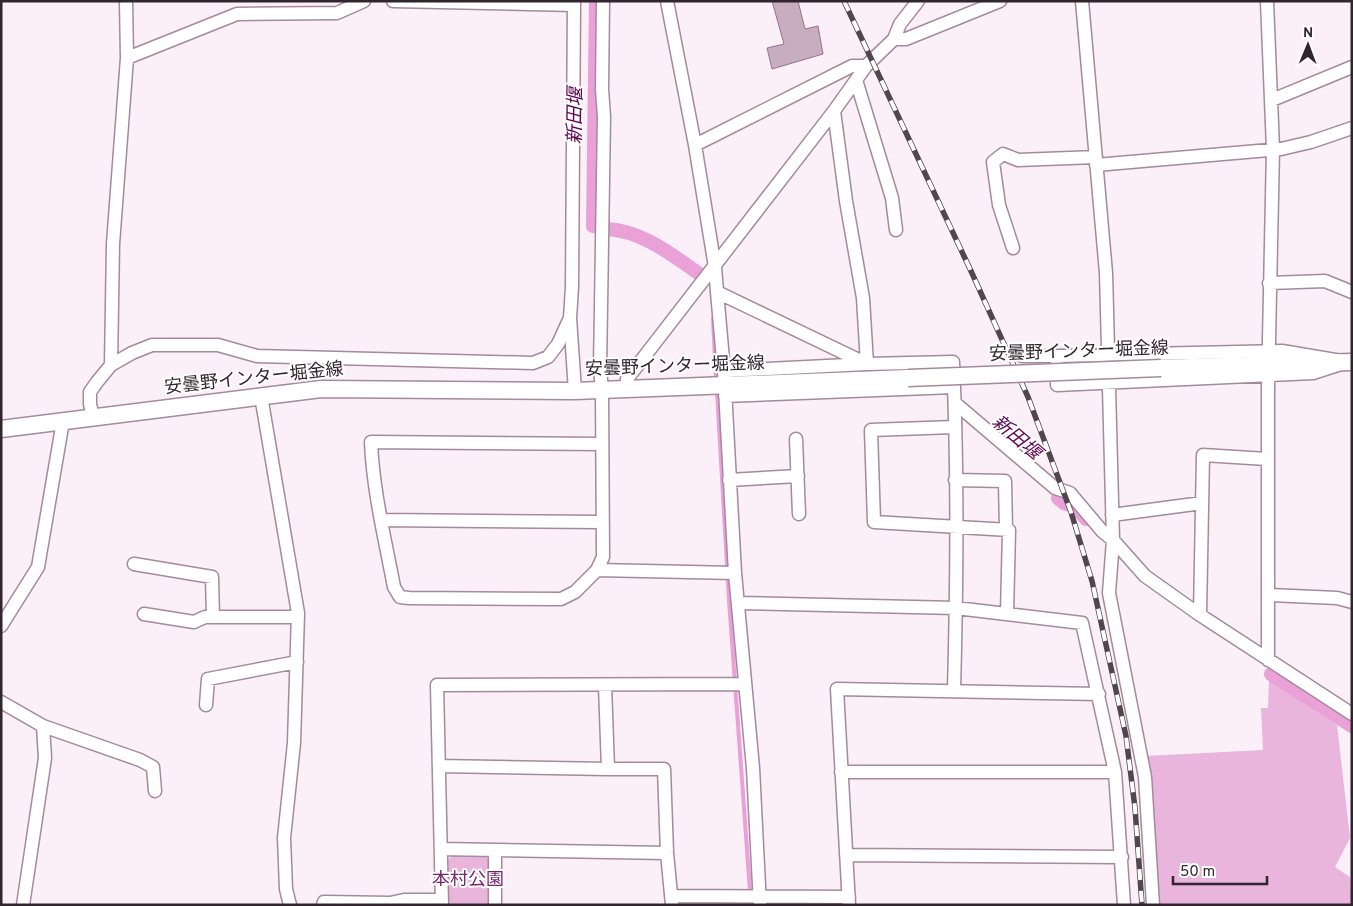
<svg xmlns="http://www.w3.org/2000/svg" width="1353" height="906" viewBox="0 0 1353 906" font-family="Overpass,'Noto Sans JP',sans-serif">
	<rect width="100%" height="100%" fill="#fbeff8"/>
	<!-- green -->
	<path fill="#e9b5dc" d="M 1269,680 L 1337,725 L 1350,838 L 1335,867 L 1350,877 L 1352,905 L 1158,905 L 1155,838 L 1145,756 L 1263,750 L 1261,708 L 1268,708 Z
		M 452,856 L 486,856 L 490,862 L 490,905 L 448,905 L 446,861 Z"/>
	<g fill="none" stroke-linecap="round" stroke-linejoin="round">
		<!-- stream -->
		<path stroke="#e9a1d8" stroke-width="4" d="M 713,318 L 716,381
			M 717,391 L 729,600 L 751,905"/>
		<!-- canal -->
		<path stroke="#e9a1d8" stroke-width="14" d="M 596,1 L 593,226 L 598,227
			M 607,229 C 643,231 672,255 701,275
			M 1058,498 L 1064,503 L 1076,507 L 1086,519
			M 1271,674 L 1352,726"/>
	</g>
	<!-- building -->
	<path fill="#c8acc0" stroke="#917689" d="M 772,1 L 798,1 L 805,29 L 818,26 L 823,54 L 772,69 L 767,48 L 784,44 Z"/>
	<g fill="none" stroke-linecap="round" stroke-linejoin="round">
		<!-- minor casing -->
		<g stroke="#a5899d" stroke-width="15">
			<path id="minor" d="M 393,1 L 574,5
				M 574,1 L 572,287 L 570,318 L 575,391
				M 603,1 L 602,89 L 604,117 L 600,369 L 602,390 L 603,557 L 597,570 L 735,573
				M 667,1 L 695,145 L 715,267 L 717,292 L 865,363
				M 1082,1 L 1106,273 L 1113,540 L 1109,593 L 1145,777 L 1153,905
				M 1267,1 L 1273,149 L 1268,388 L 1268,660
				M 894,39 L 906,39 L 1000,1
				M 127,58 L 237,14 L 337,13 L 364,1
				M 856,80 L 892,198 L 896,230
				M 1272,100 L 1352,67
				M 834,111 L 846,201 L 863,298 L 867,364
				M 695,145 L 852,66 L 866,66
				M 1096,165 L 1281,149 L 1311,142 L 1352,128
				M 1013,248 L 999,205 L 993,162 L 1003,154 L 1018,160 L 1096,157
				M 1269,283 L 1325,281 L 1352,292
				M 717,292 L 724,371 L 735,573 L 753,768 L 760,905
				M 1282,351 L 1347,362 L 1313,373 L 1057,385 L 1057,356 Z
				M 1022,356 L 1057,356
				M 111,365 L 113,244 L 127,58 L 126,1
				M 724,371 L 867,364 L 953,362 C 958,470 957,581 954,690
				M 627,390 L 627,379 L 834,111 L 866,66 L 894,39 L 900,24 L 918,1
				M 261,396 L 298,613 L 294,743 L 284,838 L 286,889 L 290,905
				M 725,396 L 954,387
				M 955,403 L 1055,488 L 1070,493 L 1102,531 L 1113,540 L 1145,576 L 1200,615 L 1352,714
				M 93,417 L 90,404 L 90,392 L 97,382 L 111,365 L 132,353 L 152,345 L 218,345 L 257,356 L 533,363 L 548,357 L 558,344 L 570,318
				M 954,427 L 871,430 L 874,522 L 1009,530 L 1007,614
				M 796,439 L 799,514
				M 729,480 L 798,476
				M 955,480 L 1005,481 L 1006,530
				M 1112,515 L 1202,503
				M 381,520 L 602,522
				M 134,564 L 212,577 L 213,617
				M 597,570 L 575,592 L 561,599 L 409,598 L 400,597 L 394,587 C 385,539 373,491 371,442 L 602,444
				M 1268,595 L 1337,598 L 1352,602
				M 738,603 L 956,608 L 1082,623 L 1115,772 L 1124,905
				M 144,614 L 194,622 L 205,617 L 298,617
				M 1200,615 L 1203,455 L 1267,459
				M 1,626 L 38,567 L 63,421
				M 605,685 L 608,769 L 664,769 L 667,853 L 672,905
				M 1,702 L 43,726 L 45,758 L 23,905
				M 206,705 L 208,679 L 297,662
				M 43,726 L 140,760 L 153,767 L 155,791
				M 439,766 L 608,769
				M 841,772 L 1115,772
				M 441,849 L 667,853
				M 846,855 L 1122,857
				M 671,896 L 849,897
				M 323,905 L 324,902 L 390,903 L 404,900 L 442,900
				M 442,905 L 437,685 L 744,684
				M 495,905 L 495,851
				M 849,905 L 837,689 L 1099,694"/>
		</g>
		<!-- major casing -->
		<g stroke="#a5899d" stroke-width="19">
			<path id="major" d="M 1161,368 L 1352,362
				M 1,429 L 321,389 L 575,391 L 908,378"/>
		</g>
		<!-- minor -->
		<use href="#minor" stroke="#fff" stroke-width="12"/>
		<!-- major -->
		<use href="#major" stroke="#fff" stroke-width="16"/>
		<!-- rail casing -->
		<g stroke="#51464e" stroke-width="5.5">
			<path id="rail" d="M 844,1 L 971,271 L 1028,397 L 1071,512 L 1092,581 L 1126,736 L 1135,808 L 1142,905"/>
		</g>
		<!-- rail -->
		<use href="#rail" stroke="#fff" stroke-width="4" stroke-dasharray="11" stroke-linecap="butt"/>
		<!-- major-bridge casing -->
		<g stroke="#a5899d" stroke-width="19" stroke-linecap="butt">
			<path id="major-bridge" d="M 908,378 L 1161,368"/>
		</g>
		<!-- major-bridge -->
		<use href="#major-bridge" stroke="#fff" stroke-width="16"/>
	</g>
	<g text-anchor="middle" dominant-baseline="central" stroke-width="4" stroke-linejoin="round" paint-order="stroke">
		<!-- street labels -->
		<g font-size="18" fill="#31262e" stroke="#fff">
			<text transform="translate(1079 352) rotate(-2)">安曇野インター堀金線</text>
			<text transform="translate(675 367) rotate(-2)">安曇野インター堀金線</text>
			<text transform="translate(254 379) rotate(-6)">安曇野インター堀金線</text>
		</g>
		<!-- park labels -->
		<g font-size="18" fill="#78256a" stroke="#fff">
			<text x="468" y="880">本村公園</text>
		</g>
		<!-- water labels -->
		<g font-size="19" font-style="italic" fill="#5e0651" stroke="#fff">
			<text transform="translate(576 116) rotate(-89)">新田堰</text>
			<text transform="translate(1016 438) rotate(40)">新田堰</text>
		</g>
	</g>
	<!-- border -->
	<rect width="1353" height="906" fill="none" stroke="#31262e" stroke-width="5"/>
	<!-- north arrow -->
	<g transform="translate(1308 45) rotate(1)" stroke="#ffffff" stroke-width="4" paint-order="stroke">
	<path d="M0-4L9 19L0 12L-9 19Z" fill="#31262e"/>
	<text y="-8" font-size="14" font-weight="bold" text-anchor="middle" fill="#31262e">N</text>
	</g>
	<!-- scale -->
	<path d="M1173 876v8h94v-8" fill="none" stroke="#31262e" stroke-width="2.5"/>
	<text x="1180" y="876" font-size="15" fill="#31262e" stroke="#ffffff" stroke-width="4" paint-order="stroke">50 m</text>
</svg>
